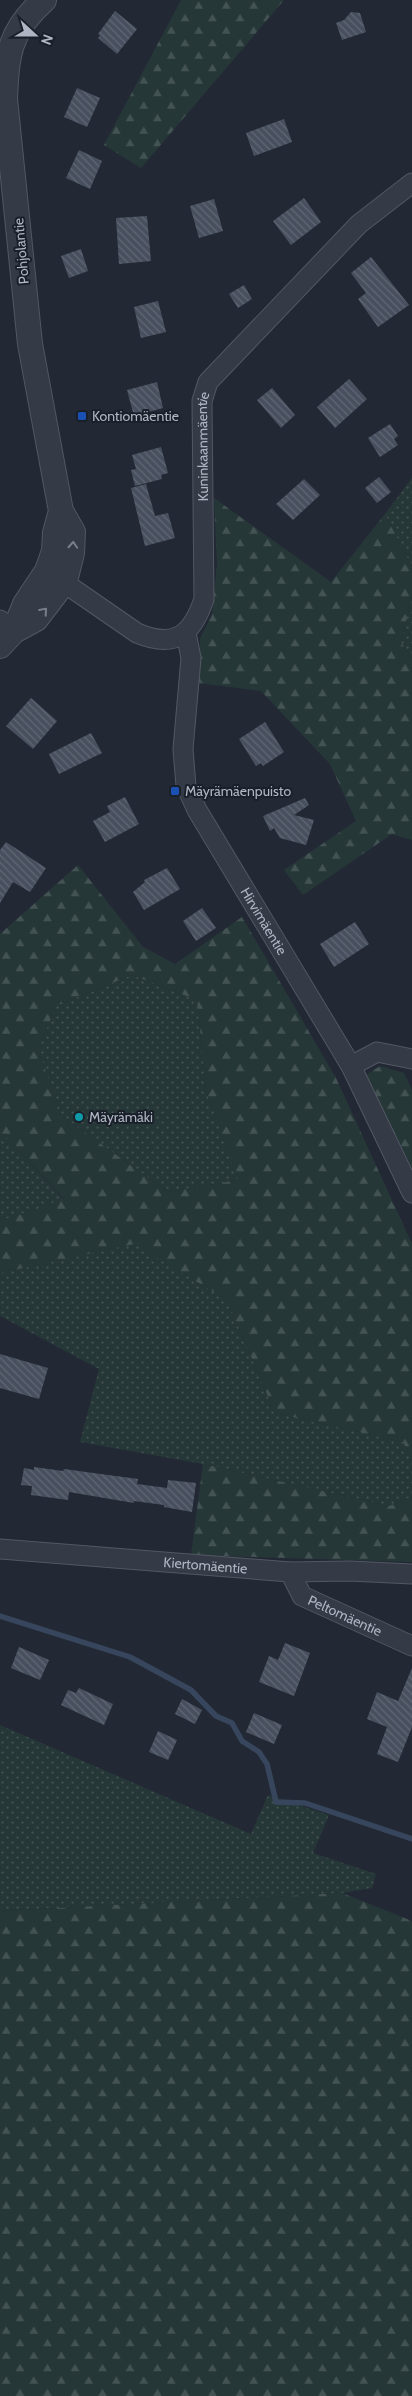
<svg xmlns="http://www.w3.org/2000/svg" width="412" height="2396" viewBox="0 0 412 2396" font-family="Cabin,sans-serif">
	<defs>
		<pattern id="grass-dots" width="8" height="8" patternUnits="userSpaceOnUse" patternTransform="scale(1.25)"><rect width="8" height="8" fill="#263738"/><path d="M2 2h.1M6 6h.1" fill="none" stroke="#435253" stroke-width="1.8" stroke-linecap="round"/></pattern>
		<pattern id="forest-firs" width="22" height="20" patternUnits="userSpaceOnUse" patternTransform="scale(1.25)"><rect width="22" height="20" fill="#263738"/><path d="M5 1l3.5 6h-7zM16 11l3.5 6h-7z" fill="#435253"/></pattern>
		<pattern id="building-back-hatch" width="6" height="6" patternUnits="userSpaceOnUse" patternTransform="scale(1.25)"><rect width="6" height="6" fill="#48505f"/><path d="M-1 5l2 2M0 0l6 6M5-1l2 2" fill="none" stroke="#606774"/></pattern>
	</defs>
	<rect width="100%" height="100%" fill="#222935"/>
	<!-- grass -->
	<path fill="url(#grass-dots)" d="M 412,478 L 412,567 L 385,514 Z
		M 412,597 L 412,659 L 401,642 Z
		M 132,975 L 197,1000 L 206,1090 L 239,1180 L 168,1192 L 62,1116 L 38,1050 L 56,1006 Z
		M 0,1130 L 64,1200 L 0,1221 Z
		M 134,1243 L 227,1300 L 275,1413 L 403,1442 L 412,1463 L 412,1497 L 389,1506 L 203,1464 L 80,1442 L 99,1369 L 0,1316 L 0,1273 Z
		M 0,1725 L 251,1834 L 268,1795 L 329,1815 L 313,1853 L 376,1874 L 372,1888 L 342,1893 L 0,1911 Z"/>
	<!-- forest -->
	<path fill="url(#forest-firs)" fill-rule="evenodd" d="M 181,0 L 284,0 L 141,168 L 104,145 Z
		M 214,498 L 331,582 L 385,514 L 412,567 L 412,597 L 401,642 L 412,659 L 412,840 L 392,834 L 303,895 L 284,870 L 356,821 L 330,764 L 261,691 L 198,683 L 200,639 L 212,615 L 217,564 Z
		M 78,865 L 143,947 L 175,964 L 242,917 L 336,1078 L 412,1244 L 412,1463 L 403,1442 L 275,1413 L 227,1300 L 134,1244 L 0,1273 L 0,1221 L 64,1199 L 0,1130 L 0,934 ZM 132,975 L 197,1000 L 206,1090 L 238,1180 L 168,1192 L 62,1116 L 38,1050 L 56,1006 Z
		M 380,1066 L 404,1073 L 412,1090 L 412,1168 L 366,1075 Z
		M 203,1464 L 389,1506 L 412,1497 L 412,1562 L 191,1555 Z
		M 342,1893 L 412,1921 L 412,2396 L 0,2396 L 0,1911 Z"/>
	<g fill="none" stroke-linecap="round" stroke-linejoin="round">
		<!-- stream -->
		<path stroke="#38465d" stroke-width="5.5" d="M 0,1616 L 130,1657 L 191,1690 L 216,1716 L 232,1723 L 242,1741 L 259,1752 L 267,1764 L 276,1802 L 305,1803 L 412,1839"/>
	</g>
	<!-- building -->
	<path fill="url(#building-back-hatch)" d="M 115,11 L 137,29 L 117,54 L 98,38 L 100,35 L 98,34 Z
		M 351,12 L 360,13 L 366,32 L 342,40 L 336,23 L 344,20 Z
		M 77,88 L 100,98 L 87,127 L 64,117 Z
		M 284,119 L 292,142 L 254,156 L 246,133 Z
		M 79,150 L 102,161 L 90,189 L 66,178 Z
		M 304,198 L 321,222 L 291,245 L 273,221 Z
		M 214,199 L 223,231 L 199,238 L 190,206 Z
		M 147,216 L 151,261 L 119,264 L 116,218 Z
		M 81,249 L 88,271 L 69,278 L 61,256 Z
		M 371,257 L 409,305 L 378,327 L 358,299 L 366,293 L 351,273 Z
		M 244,285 L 252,299 L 238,308 L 229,294 Z
		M 158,301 L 166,332 L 141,338 L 134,307 Z
		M 349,379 L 367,399 L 335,428 L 317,407 Z
		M 157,382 L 163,408 L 134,416 L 127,390 Z
		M 272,388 L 295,415 L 281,428 L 257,400 Z
		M 390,424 L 398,436 L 394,439 L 398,445 L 380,457 L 368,438 Z
		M 161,447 L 168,473 L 161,475 L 162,479 L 135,486 L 131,470 L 136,469 L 132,455 Z
		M 379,477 L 391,492 L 377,503 L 365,488 Z
		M 304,479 L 320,495 L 293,520 L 276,504 Z
		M 146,484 L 155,516 L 168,513 L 175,538 L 145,546 L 131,488 Z
		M 31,698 L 57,721 L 33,749 L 6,726 Z
		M 265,722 L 284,752 L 263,766 L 261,763 L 256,766 L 239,739 Z
		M 91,733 L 102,753 L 59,774 L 49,754 Z
		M 125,797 L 139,824 L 105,842 L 93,821 L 110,812 L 107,806 Z
		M 305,798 L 309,805 L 294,815 L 314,820 L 306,845 L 280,838 L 274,828 L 270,831 L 263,816 Z
		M 6,842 L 46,868 L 30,892 L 13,882 L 0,903 L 0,850 Z
		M 167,868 L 180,889 L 144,910 L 133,892 L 145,882 L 144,880 Z
		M 202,908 L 216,928 L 196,941 L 183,921 Z
		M 355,922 L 369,944 L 334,967 L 320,944 Z
		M 0,1354 L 48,1368 L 39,1399 L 0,1388 Z
		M 34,1467 L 63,1471 L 64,1469 L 138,1479 L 137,1484 L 167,1488 L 168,1480 L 196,1483 L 192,1512 L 164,1507 L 164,1505 L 134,1501 L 134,1503 L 69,1492 L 68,1500 L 31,1495 L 32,1486 L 21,1485 L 24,1468 L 34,1470 Z
		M 285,1643 L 310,1653 L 294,1696 L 259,1682 L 269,1656 L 278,1660 Z
		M 19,1647 L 49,1660 L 40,1680 L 11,1668 Z
		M 412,1668 L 412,1727 L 398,1762 L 377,1754 L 387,1727 L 367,1719 L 377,1692 L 398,1701 Z
		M 79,1688 L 113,1704 L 104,1725 L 61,1705 L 68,1690 L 76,1693 Z
		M 182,1699 L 202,1710 L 195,1724 L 175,1714 Z
		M 254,1713 L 282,1725 L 274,1744 L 246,1732 Z
		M 158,1731 L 177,1740 L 168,1760 L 149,1752 Z"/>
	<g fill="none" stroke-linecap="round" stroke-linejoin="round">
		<!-- minor casing -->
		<g stroke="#525863" stroke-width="21">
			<g id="minor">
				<path id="s1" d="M 53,575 L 137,633 C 175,649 192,635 204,599 L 202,401 L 208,382 L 359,224 L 412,183"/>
				<path d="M 0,620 L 14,631"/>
				<path id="s2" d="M 186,633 L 191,658 L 183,749 L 186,786 L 197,810 L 351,1066 L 412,1193"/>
				<path d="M 351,1066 L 377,1052 L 412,1059"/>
				<path id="s3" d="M 0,1549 L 290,1572 L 350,1571 L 412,1574"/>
				<path id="s4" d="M 290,1572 L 302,1596 L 412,1646"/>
			</g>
		</g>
		<!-- tertiary casing -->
		<g stroke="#525863" stroke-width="26">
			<path id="tertiary" d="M 14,631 L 25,604 L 47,571 L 54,551 L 55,533 L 61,511
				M 0,646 L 14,631 L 36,619 L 65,581 L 72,553 L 73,532 L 61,511 L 30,344 L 5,99 C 7,54 9,31 44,0"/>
		</g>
		<!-- minor -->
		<use href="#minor" stroke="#353b46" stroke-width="19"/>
		<!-- tertiary -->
		<use href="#tertiary" stroke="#353b46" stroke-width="24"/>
	</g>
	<!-- one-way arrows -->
	<defs><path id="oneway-chevron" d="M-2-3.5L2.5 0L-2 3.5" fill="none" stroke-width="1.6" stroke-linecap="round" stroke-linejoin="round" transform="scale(1.25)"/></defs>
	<g stroke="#787e8a">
		<use href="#oneway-chevron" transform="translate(73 545) rotate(-87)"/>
		<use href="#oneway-chevron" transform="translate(44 611) rotate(-49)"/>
	</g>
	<!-- markers -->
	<g fill="#1a4fb4" stroke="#1a202a" stroke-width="2">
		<rect x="77" y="411" width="10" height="10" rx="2.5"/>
		<rect x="170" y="786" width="10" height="10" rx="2.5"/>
	</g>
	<circle fill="#0f9aa8" stroke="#1a202a" stroke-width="2" cx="79" cy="1117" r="5"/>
	<g text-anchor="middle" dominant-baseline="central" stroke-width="4" stroke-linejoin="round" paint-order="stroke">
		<!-- street labels -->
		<g font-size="14" fill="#afb5c2" stroke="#1a202a">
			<text transform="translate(21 251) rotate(-95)">Pohjolantie</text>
			<text stroke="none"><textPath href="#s1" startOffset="344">Kuninkaanmäentie</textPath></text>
			<text stroke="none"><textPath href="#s2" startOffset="310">Hirvimäentie</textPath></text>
			<text stroke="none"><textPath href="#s3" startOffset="206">Kiertomäentie</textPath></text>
			<text stroke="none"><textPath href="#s4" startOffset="74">Peltomäentie</textPath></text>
		</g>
		<!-- poi labels -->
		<g font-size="14" fill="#afb5c2" stroke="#1a202a" text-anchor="start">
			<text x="92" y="416">Kontiomäentie</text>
			<text x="185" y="791">Mäyrämäenpuisto</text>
			<text x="89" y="1117">Mäyrämäki</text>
		</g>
	</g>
	<!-- north arrow -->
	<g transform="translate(35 35) rotate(111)" stroke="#1a202a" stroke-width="4" paint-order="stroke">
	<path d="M0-4L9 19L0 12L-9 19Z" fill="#afb5c2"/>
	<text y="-8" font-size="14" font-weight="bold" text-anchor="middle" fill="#afb5c2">N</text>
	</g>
</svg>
